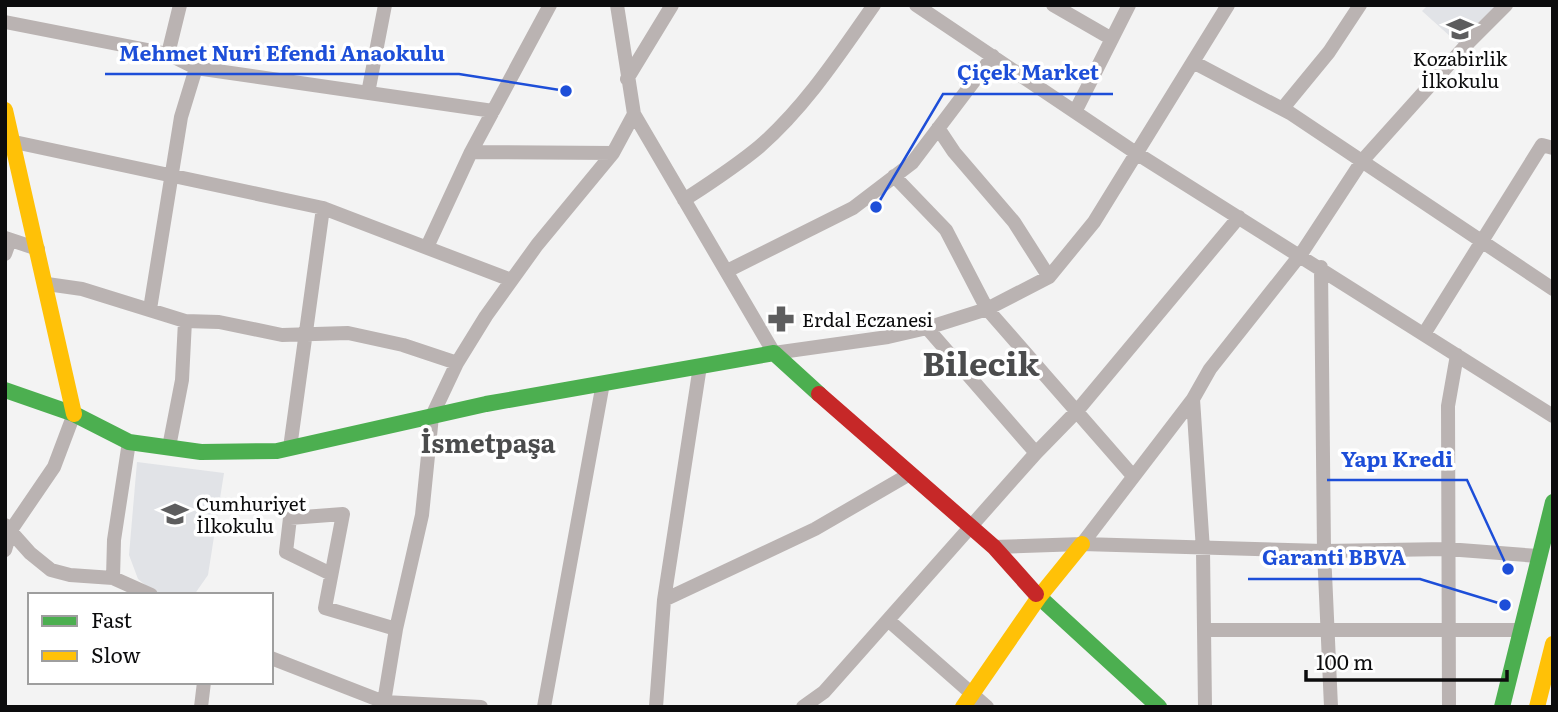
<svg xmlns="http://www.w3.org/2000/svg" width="1558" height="712" viewBox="0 0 1558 712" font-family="Literata,serif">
	<rect width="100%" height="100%" fill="#f3f3f3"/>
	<!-- built -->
	<path fill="#e1e3e7" d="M 1428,5 L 1501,5 L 1462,47 L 1422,11 Z
		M 137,462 L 224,473 L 208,575 L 194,595 L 157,595 L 138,579 L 129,555 Z"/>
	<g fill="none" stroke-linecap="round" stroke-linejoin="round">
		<!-- street -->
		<path stroke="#bab3b2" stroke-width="14" d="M 617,5 L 634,114 L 774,353 L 888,337 L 927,328 L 987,309 L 1049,277 L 1094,222 L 1228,5
			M 916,5 L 1136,153 L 1553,416
			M 1053,5 L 1112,39
			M 5,22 L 168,54 L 196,68 L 493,111
			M 168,54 L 180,5
			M 1193,62 L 1290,113 L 1553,289
			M 627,79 L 672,5
			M 368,93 L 385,5
			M 1283,108 L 1329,52 L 1360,5
			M 1075,112 L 1129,5
			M 938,128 L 954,152 L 1014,222 L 1049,277
			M 5,140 L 323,208 L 511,280
			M 471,152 L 613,153
			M 894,176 L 946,230 L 987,309 L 1133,476
			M 684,200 C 710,183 735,167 759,147 C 805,107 839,55 874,5
			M 5,238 L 38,249
			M 427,247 L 471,152 L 550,5
			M 5,254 L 10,240
			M 1321,267 L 1324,551 L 1331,707
			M 727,271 L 853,208 L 912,163 L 993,56
			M 47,284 L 82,289 L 185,321 L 219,322 L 282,335 L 348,333 L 403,345 L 457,363
			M 150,309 L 181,117 L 196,68
			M 927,328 L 1036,453
			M 1424,334 L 1542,145 L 1553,148
			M 1193,399 L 1203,550 L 1205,707
			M 169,447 L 182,380 L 185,321
			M 290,448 L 323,208
			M 5,525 L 30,553 L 51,570 L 70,575 L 113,578 L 151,595
			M 1082,544 L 1193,399 L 1210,369 L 1301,254 L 1362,161 L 1469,42 L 1506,5
			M 994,547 L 1082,544 L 1324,551 L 1447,549 L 1538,556
			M 5,550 L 11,530 L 54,467 L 74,414
			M 331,574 L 286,552 L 290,518 L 343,514 L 325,608 L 396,629
			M 113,578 L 114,540 L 129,442
			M 664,600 L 815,529 L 908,475
			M 888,620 L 987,707
			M 1206,630 L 1520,630
			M 271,658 L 384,702 L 481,707
			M 384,702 L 396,629 L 422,515 L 432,416 L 457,363 L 486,316 L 537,245 L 613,153 L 634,114
			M 201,707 L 204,682
			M 544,707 L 603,383
			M 656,707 L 664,600 L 700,366
			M 803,707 L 824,692 L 1036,453 L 1077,411 L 1239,217
			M 1449,707 L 1448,406 L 1457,355"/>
		<!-- fast -->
		<path stroke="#4caf50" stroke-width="16" d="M 5,390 L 74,414 L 129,442 L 201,452 L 277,451 L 486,404 L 774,353 L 819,394
			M 1036,594 L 1159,707
			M 1502,707 L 1553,502"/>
		<!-- slow -->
		<path stroke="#ffc107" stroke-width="16" d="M 5,110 L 74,414
			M 963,707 L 1039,597 L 1082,544
			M 1537,707 L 1553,644"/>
		<!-- jam -->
		<path stroke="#c62828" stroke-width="16" d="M 819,394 L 994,547 L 1036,594"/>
	</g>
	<!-- icons -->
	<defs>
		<g id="school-bare" transform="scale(2.1)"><path d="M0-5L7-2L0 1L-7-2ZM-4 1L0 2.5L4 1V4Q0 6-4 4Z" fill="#5d5d5e" stroke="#fff" stroke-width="2.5" paint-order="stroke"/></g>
		<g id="pharmacy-bare" transform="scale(2.1)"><path d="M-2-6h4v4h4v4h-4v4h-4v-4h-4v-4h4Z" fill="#5d5d5e" stroke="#fff" stroke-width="2.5" paint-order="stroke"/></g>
	</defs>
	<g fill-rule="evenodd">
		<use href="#school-bare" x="1460" y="29"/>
		<use href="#pharmacy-bare" x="781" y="319"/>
		<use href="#school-bare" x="175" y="514"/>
	</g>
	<g text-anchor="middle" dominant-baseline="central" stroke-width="7" stroke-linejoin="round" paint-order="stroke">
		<!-- poi labels -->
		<g font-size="19" fill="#0c0c0d" stroke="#fff" text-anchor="start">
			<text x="1460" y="58" text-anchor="middle">Kozabirlik<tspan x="1460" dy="22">İlkokulu</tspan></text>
			<text x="802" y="319">Erdal Eczanesi</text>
			<text x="196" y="503">Cumhuriyet<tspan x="196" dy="22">İlkokulu</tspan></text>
		</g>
		<!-- district labels -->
		<g font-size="26" font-weight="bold" fill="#4b4c4d" stroke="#fff">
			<text x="488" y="441">İsmetpaşa</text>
		</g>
		<!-- town labels -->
		<g font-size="33" font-weight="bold" fill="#4b4c4d" stroke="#fff">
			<text x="981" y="361">Bilecik</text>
		</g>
	</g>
	<!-- callouts -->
	<path fill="none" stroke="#1d4ed8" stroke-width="2.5" d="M566 91L459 74H105M876 207L943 94H1113M1508 569L1467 480H1327M1505 605L1420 579H1248"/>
	<g fill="#1d4ed8" stroke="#fff" stroke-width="2.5">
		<circle cx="566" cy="91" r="7"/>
		<circle cx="876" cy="207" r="7"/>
		<circle cx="1508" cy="569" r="7"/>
		<circle cx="1505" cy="605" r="7"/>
	</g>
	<g font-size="21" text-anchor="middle" font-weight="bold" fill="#1d4ed8" stroke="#fff" stroke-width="7" stroke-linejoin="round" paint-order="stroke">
		<text x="282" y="61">Mehmet Nuri Efendi Anaokulu</text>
		<text x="1028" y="80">Çiçek Market</text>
		<text x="1397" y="467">Yapı Kredi</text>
		<text x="1334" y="565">Garanti BBVA</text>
	</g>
	<!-- border -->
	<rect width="1558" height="712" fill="none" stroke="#0c0c0d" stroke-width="14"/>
	<!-- legend -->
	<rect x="28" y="593" width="245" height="91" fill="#ffffff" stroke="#9e9e9e" stroke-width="2"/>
	<rect x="42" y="616" width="35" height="10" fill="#4caf50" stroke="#9e9e9e" stroke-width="2"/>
	<text x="91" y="628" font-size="21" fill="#0c0c0d">Fast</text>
	<rect x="42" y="651" width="35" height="10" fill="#ffc107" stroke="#9e9e9e" stroke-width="2"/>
	<text x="91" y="663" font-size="21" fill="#0c0c0d">Slow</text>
	<!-- scale -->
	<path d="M1306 670v10h201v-10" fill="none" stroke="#0c0c0d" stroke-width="3.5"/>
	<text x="1316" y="670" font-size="21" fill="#0c0c0d" stroke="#ffffff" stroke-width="5" paint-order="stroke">100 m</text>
</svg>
